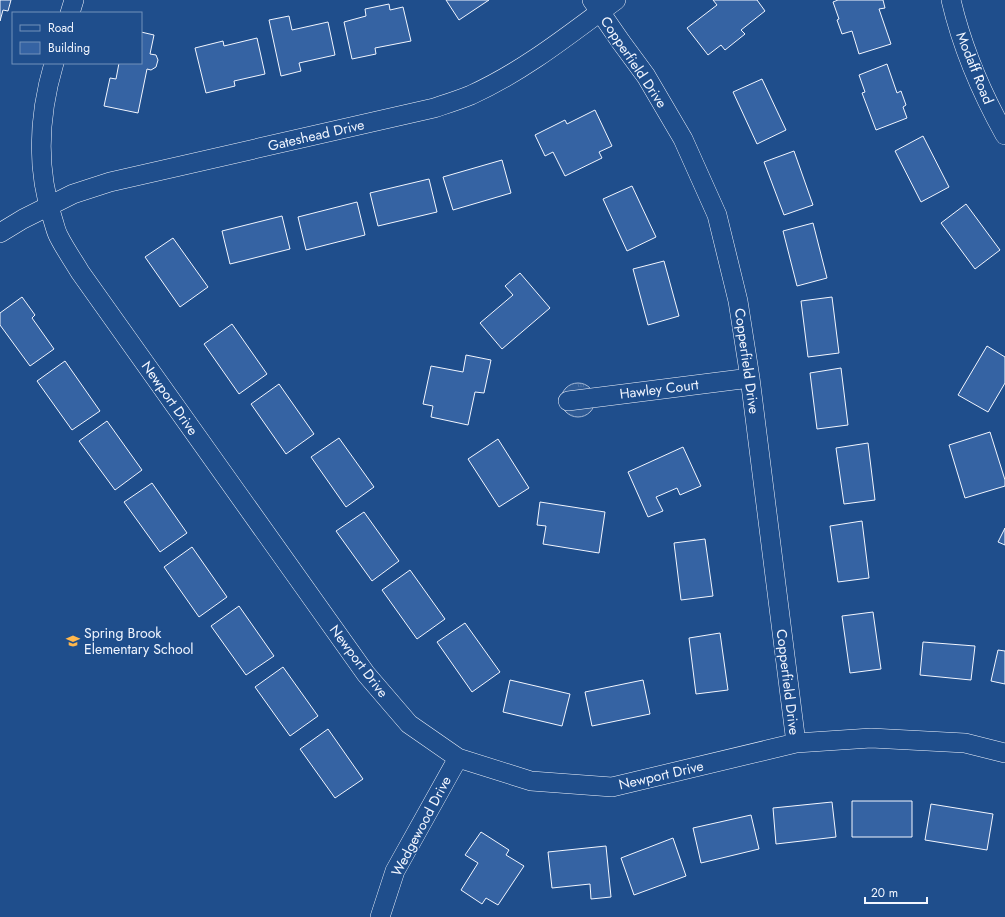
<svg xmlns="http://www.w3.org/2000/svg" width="1005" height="917" viewBox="0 0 1005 917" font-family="Jost,sans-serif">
	<defs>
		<pattern id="grass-tufts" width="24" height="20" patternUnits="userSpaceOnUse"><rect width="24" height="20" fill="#305b95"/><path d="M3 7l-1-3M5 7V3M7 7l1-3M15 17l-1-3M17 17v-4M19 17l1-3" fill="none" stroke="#4e73a5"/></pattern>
	</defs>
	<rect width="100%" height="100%" fill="#1f4e8c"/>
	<!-- grass -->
	<path fill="url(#grass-tufts)" stroke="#a8bbd7" d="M561 400a17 17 0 1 1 34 0a17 17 0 1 1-34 0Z"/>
	<!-- building -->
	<path fill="#3563a3" stroke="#f2f6ff" d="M 0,0 L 11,0 L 8,11 L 3,10 L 0,21 Z
		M 446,0 L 489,0 L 459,20 Z
		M 713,0 L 757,0 L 765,11 L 741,30 L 745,34 L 725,50 L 721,45 L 708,55 L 687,28 L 717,5 Z
		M 838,0 L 883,0 L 885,8 L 879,9 L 891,44 L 859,54 L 852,31 L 842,34 L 837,20 L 839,19 L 833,2 Z
		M 389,4 L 390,10 L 403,7 L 411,41 L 375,48 L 376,54 L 352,59 L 344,22 L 366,16 L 365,9 Z
		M 289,16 L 292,30 L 328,22 L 335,55 L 299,63 L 301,71 L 281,76 L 269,20 Z
		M 141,32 L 154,35 L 150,54 L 156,55 L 158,60 L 156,67 L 151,70 L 147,69 L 138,113 L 104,106 L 110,78 L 116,79 L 119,63 L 141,63 Z
		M 257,38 L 265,74 L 234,81 L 235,86 L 206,93 L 195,48 L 223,41 L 224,46 Z
		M 887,64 L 897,93 L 901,91 L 906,105 L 903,107 L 907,118 L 876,130 L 862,93 L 865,92 L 859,75 Z
		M 762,79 L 786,130 L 757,144 L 733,92 Z
		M 595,110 L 612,146 L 599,152 L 602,158 L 565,176 L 553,152 L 545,156 L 535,135 L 565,120 L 567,124 Z
		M 923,136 L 949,187 L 921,202 L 895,151 Z
		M 794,151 L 813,205 L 784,215 L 764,162 Z
		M 502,160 L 511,193 L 453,210 L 443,177 Z
		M 429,179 L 437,212 L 378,226 L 370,193 Z
		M 632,186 L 656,237 L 627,251 L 603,199 Z
		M 357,202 L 365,235 L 306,250 L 298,217 Z
		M 966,204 L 1000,250 L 975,269 L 941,223 Z
		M 282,216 L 290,249 L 230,264 L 222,231 Z
		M 813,223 L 827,278 L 797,286 L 783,231 Z
		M 173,238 L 208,287 L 180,307 L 145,257 Z
		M 664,261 L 679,316 L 648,325 L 633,269 Z
		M 520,273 L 550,308 L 502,349 L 480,323 L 513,295 L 505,286 Z
		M 22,297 L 35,315 L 32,318 L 54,349 L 30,366 L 0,325 L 0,313 Z
		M 832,297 L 839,353 L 808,357 L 801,301 Z
		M 232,324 L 267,374 L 239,394 L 204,344 Z
		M 987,346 L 1005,357 L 1005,383 L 988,412 L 958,395 Z
		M 466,355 L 491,360 L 484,393 L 475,392 L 468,425 L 431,417 L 433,406 L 423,404 L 431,366 L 463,372 Z
		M 65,361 L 100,411 L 72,430 L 37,381 Z
		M 841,368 L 848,425 L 817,429 L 810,373 Z
		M 279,384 L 314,434 L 286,454 L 251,404 Z
		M 107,421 L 142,470 L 115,490 L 79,441 Z
		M 990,432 L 1005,480 L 1005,486 L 965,498 L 949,445 Z
		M 339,438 L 374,487 L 346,507 L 311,457 Z
		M 498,439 L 529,488 L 499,507 L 468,459 Z
		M 868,443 L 875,500 L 844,504 L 836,448 Z
		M 683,447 L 701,486 L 680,495 L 677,488 L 656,497 L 663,511 L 648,517 L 628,472 Z
		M 152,483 L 187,533 L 160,552 L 124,502 Z
		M 540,502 L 605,512 L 599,553 L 543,544 L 546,526 L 537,525 Z
		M 364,512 L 399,561 L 372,581 L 336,531 Z
		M 862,521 L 869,578 L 838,582 L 830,526 Z
		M 1005,528 L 1005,545 L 998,542 Z
		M 705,539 L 713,596 L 681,600 L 674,543 Z
		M 192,547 L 227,597 L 199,617 L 164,567 Z
		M 410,570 L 445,619 L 417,639 L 382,590 Z
		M 239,606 L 274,656 L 246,675 L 211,626 Z
		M 873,612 L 881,669 L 850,673 L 842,616 Z
		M 465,623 L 500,672 L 472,692 L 437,642 Z
		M 720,633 L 728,690 L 696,694 L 689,638 Z
		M 923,642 L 975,646 L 971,680 L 920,675 Z
		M 998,650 L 1005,651 L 1005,684 L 991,681 Z
		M 283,667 L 318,716 L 290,736 L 255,687 Z
		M 510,680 L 570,694 L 562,726 L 503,712 Z
		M 643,680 L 650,714 L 592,726 L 585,692 Z
		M 328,729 L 363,779 L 335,798 L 300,749 Z
		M 852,801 L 912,801 L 912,837 L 852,837 Z
		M 832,802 L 836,837 L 776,844 L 773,808 Z
		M 931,804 L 993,814 L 987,850 L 925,840 Z
		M 751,815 L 759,849 L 701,863 L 693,828 Z
		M 481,832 L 509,850 L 506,855 L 524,866 L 498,905 L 486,898 L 482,904 L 461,890 L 478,863 L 465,855 Z
		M 673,838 L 686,876 L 634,895 L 621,858 Z
		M 606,846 L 611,897 L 591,899 L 590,884 L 552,888 L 548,852 Z"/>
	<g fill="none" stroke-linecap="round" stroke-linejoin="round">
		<!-- minor casing -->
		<g stroke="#f2f6ff" stroke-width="20">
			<path id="minor" d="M 592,0 L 621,42 L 646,76 L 683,139 L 717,215 L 738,301 L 750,378 L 796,743
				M 951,0 C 962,47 981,92 1005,135
				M 70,13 L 74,0
				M 54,63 C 39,114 36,169 53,220 C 55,226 56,232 59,237 C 65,249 73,260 80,272 L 366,674 L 409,724 L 458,758 L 531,781 L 612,787 L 796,743 L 871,738 L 965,743 L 1005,753
				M 0,233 L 23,219 L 73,194 L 110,182 L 434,108 C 446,104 459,100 471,95 C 524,71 570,34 616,0
				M 568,401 L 750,378
				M 380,917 L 395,871 L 458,758"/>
		</g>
		<!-- minor -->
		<use href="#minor" stroke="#1f4e8c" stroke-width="19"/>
	</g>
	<!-- icons -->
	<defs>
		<g id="school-bare" transform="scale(1.08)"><path d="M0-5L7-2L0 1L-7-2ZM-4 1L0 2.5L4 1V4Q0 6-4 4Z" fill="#ffb74d" stroke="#1f4e8c" stroke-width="2.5" paint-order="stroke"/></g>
	</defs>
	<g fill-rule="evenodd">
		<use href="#school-bare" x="73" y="641"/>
	</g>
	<g text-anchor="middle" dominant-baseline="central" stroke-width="3" stroke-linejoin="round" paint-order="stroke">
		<!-- street labels -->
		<g font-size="14" fill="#f2f6ff" stroke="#1f4e8c">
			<text transform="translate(634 62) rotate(56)">Copperfield Drive</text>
			<text transform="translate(975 68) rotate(68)">Modaff Road</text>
			<text transform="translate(316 135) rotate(-13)">Gateshead Drive</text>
			<text transform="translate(747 361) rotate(82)">Copperfield Drive</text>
			<text transform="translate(659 389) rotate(-7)">Hawley Court</text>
			<text transform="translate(170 398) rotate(55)">Newport Drive</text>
			<text transform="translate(359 661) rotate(53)">Newport Drive</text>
			<text transform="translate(788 682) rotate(83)">Copperfield Drive</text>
			<text transform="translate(661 775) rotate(-13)">Newport Drive</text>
			<text transform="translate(421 826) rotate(-62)">Wedgewood Drive</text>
		</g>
		<!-- poi labels -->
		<g font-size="14" fill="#f2f6ff" stroke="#1f4e8c" text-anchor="start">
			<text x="84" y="633">Spring Brook<tspan x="84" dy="16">Elementary School</tspan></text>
		</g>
	</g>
	<!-- legend -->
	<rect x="12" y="12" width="130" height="52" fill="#1f4e8c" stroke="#7391ba"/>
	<rect x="20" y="25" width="20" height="6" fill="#1f4e8c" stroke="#7391ba"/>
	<text x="48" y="32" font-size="12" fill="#f2f6ff">Road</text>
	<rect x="20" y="42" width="20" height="12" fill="#3563a3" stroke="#7391ba"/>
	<text x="48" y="52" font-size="12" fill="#f2f6ff">Building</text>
	<!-- scale -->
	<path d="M865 897v6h62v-6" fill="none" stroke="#f2f6ff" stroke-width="2"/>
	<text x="871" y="897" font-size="12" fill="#f2f6ff" stroke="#1f4e8c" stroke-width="3" paint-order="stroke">20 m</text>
</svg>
